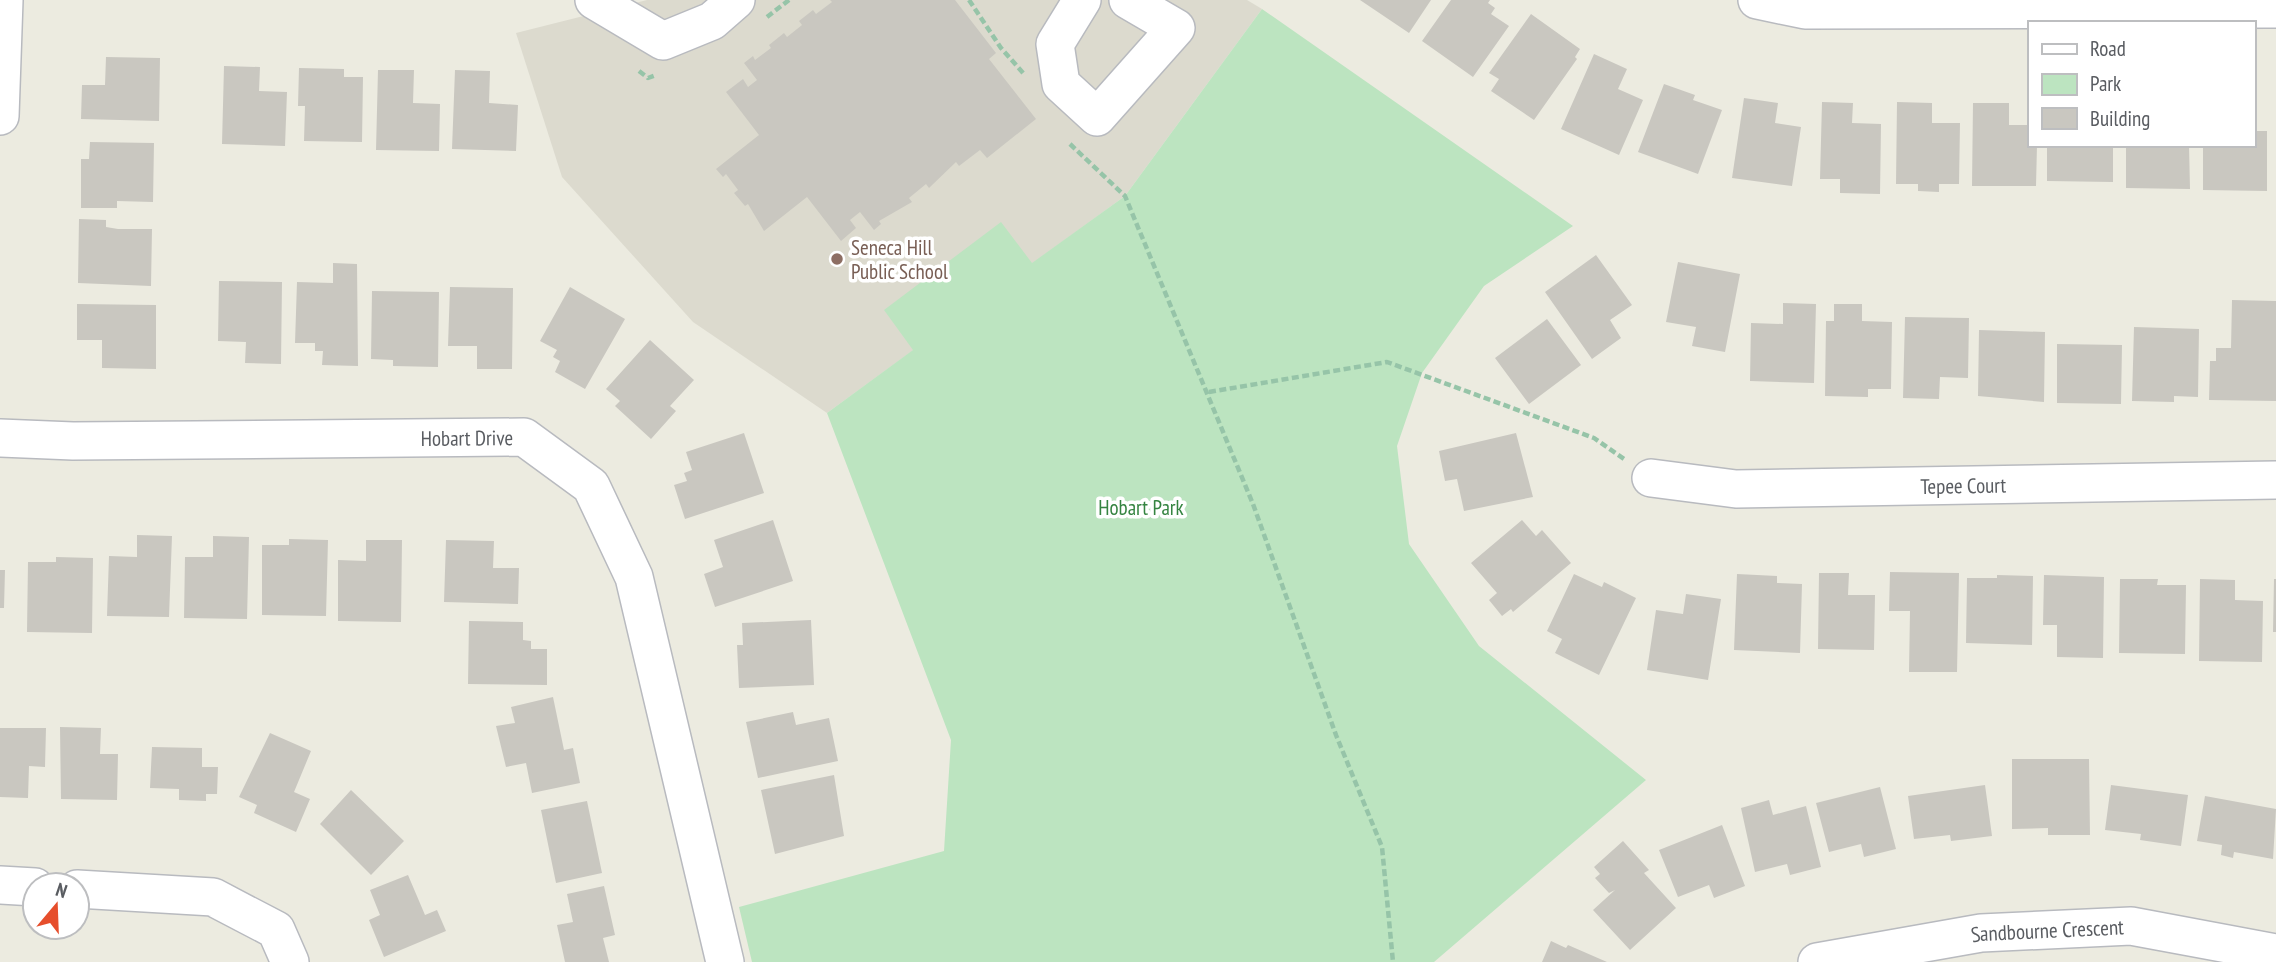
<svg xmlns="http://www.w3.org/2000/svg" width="2276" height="962" viewBox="0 0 2276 962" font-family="'PT Sans Narrow',sans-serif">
	<rect width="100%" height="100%" fill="#ecebe0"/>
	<!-- education -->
	<path fill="#dcdace" d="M 647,0 L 1247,0 L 1262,9 L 1125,196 L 827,413 L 693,322 L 562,177 L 516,33 Z"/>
	<!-- green -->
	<path fill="#bce4c0" d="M 1262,9 L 1573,226 L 1484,286 L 1422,373 L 1397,446 L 1409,544 L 1479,646 L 1646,780 L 1434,962 L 752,962 L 739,907 L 944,851 L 951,740 L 827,413 L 913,350 L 884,310 L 1001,222 L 1032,263 L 1125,196 Z"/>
	<!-- building -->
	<path fill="#c9c7c0" d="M 830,0 L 955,0 L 996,53 L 989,59 L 1036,119 L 987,158 L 980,150 L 959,166 L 956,162 L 929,188 L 926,184 L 909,198 L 912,202 L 879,221 L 881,224 L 874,230 L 860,212 L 850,220 L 856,228 L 841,241 L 807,197 L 764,231 L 748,204 L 745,206 L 734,193 L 738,190 L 726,174 L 723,177 L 716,169 L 759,135 L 726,92 L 743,79 L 748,87 L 757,80 L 744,63 L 753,56 L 755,60 L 771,48 L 769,45 L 784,33 L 787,37 L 802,25 L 799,21 L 813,10 L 816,14 L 832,2 Z
		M 1360,0 L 1431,0 L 1409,33 Z
		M 1451,0 L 1490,0 L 1488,3 L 1495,8 L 1491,14 L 1509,26 L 1473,77 L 1422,41 Z
		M 1531,14 L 1580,49 L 1575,57 L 1577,59 L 1534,120 L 1491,91 L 1499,79 L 1489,73 Z
		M 1594,54 L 1627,69 L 1618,89 L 1643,100 L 1619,155 L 1561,129 Z
		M 106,57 L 160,58 L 159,121 L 81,119 L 82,85 L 105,85 Z
		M 224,66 L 260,67 L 259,91 L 287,92 L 285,146 L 222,144 Z
		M 299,68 L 344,69 L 344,77 L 363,77 L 362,142 L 304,141 L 305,106 L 298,106 Z
		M 378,70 L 414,70 L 413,103 L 440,104 L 439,151 L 376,150 Z
		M 455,70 L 490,71 L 489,103 L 518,105 L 516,151 L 452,149 Z
		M 1664,84 L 1695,95 L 1693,100 L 1722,110 L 1698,174 L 1638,152 Z
		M 1744,98 L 1778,103 L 1775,123 L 1801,127 L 1792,186 L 1732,178 Z
		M 1822,102 L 1853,103 L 1852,123 L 1881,124 L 1880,194 L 1840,193 L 1840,179 L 1820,179 Z
		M 1897,102 L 1932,103 L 1932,123 L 1960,123 L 1959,184 L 1939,184 L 1939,192 L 1918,191 L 1918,184 L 1896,184 Z
		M 1973,103 L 2009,103 L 2009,125 L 2029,125 L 2029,145 L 2037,145 L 2036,186 L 1972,186 Z
		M 2253,131 L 2267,131 L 2267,191 L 2203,190 L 2203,145 L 2253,145 Z
		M 90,142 L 154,143 L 153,202 L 117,201 L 117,208 L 81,208 L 81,159 L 89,159 Z
		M 2047,145 L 2113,145 L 2113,182 L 2047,181 Z
		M 2126,145 L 2189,145 L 2190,189 L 2126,188 Z
		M 79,219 L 106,220 L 106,227 L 118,229 L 152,229 L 151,286 L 78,283 Z
		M 1596,255 L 1632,305 L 1610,320 L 1621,338 L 1592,359 L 1545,292 Z
		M 1678,262 L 1740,274 L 1725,352 L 1692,346 L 1696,327 L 1666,322 Z
		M 333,263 L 357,264 L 358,366 L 322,365 L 323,351 L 315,351 L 315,343 L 295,343 L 297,282 L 333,283 Z
		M 219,281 L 282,282 L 281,364 L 245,363 L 246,342 L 218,341 Z
		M 450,287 L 513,288 L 512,369 L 477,369 L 477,346 L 448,346 Z
		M 570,287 L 625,319 L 585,389 L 555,372 L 560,361 L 553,357 L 557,350 L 540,341 Z
		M 372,291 L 439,292 L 438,367 L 393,366 L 393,360 L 371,359 Z
		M 2232,300 L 2276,301 L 2276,401 L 2209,400 L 2210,361 L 2216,361 L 2216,348 L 2231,348 Z
		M 1783,303 L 1816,304 L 1814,383 L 1750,381 L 1751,323 L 1783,324 Z
		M 77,304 L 156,305 L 156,369 L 102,368 L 102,340 L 77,340 Z
		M 1834,304 L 1862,304 L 1862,321 L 1892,322 L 1891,389 L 1868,389 L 1868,397 L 1825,396 L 1826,321 L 1834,321 Z
		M 1905,317 L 1969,318 L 1968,378 L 1940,377 L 1939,399 L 1903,398 Z
		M 1547,319 L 1581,365 L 1529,404 L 1495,358 Z
		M 2134,327 L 2199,329 L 2198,397 L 2174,396 L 2174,402 L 2132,401 Z
		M 1979,330 L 2045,332 L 2044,402 L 1978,396 Z
		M 650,340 L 694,380 L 670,406 L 676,411 L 651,439 L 615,406 L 620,401 L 606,389 Z
		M 2057,344 L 2122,345 L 2121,404 L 2057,403 Z
		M 744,433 L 764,493 L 685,519 L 674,485 L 687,481 L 684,473 L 692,470 L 686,452 Z
		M 1516,433 L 1533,497 L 1464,511 L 1457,479 L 1445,481 L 1439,451 Z
		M 773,520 L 793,581 L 715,607 L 704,574 L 723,567 L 714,540 Z
		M 1522,520 L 1536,536 L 1542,530 L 1571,563 L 1513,612 L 1511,609 L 1502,616 L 1489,600 L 1497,593 L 1471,563 Z
		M 137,535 L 172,536 L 169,617 L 107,616 L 109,556 L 137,557 Z
		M 213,536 L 249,537 L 247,619 L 184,618 L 185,557 L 213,557 Z
		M 289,539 L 328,540 L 326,616 L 262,615 L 262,545 L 289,545 Z
		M 366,540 L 402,540 L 401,622 L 338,621 L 338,560 L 366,561 Z
		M 446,540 L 494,541 L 493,568 L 519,568 L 518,604 L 444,602 Z
		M 56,557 L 93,558 L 92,633 L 27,632 L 28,562 L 56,562 Z
		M 0,570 L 5,570 L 4,608 L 0,608 Z
		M 1890,572 L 1959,573 L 1957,672 L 1909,672 L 1910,611 L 1889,611 Z
		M 1819,573 L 1849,573 L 1848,595 L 1875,595 L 1874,650 L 1818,649 Z
		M 1574,574 L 1602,587 L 1604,582 L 1636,598 L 1599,675 L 1555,653 L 1562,639 L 1547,631 Z
		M 1737,574 L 1777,576 L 1777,583 L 1802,584 L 1800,653 L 1734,650 Z
		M 1997,575 L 2033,576 L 2032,645 L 1966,643 L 1967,578 L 1997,578 Z
		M 2044,575 L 2104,577 L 2103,658 L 2057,657 L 2057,625 L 2043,625 Z
		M 2120,579 L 2158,579 L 2157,585 L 2186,585 L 2185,654 L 2119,653 Z
		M 2200,579 L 2235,580 L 2235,600 L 2263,601 L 2262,662 L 2199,661 Z
		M 2274,579 L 2276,579 L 2276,632 L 2273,632 Z
		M 1686,594 L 1721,599 L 1708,680 L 1647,670 L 1656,610 L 1683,614 Z
		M 811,620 L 814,685 L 739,688 L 737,645 L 743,645 L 742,623 Z
		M 469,621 L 523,622 L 523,640 L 531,641 L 531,649 L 547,649 L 547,685 L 468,684 Z
		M 553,697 L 564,750 L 573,748 L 580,783 L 532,793 L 526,763 L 506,767 L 496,726 L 515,723 L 511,707 Z
		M 793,712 L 796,725 L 829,718 L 838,761 L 758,778 L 746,722 Z
		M 60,727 L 101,728 L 100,754 L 118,754 L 117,800 L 61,799 Z
		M 0,728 L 46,728 L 45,767 L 29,766 L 28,798 L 0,797 Z
		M 270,733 L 311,751 L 294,792 L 310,799 L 296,832 L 254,813 L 257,805 L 239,797 Z
		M 152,747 L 202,748 L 202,767 L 218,767 L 217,794 L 206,794 L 206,801 L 179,800 L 179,789 L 150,788 Z
		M 2012,759 L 2089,759 L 2090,835 L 2048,835 L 2048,828 L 2012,829 Z
		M 834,775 L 844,836 L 775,854 L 761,790 Z
		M 1985,785 L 1992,836 L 1951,841 L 1950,835 L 1914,839 L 1908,796 Z
		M 2111,785 L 2188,795 L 2181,846 L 2140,840 L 2141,834 L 2105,830 Z
		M 1880,787 L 1896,849 L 1864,857 L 1861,844 L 1829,852 L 1816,803 Z
		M 351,790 L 404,841 L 371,875 L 320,824 Z
		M 2205,796 L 2276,809 L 2273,859 L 2234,852 L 2233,858 L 2221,855 L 2222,845 L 2197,841 Z
		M 1769,800 L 1773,815 L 1806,806 L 1821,867 L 1790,875 L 1787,864 L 1755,872 L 1741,808 Z
		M 587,801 L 602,873 L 556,883 L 541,810 Z
		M 1722,825 L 1745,886 L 1714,898 L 1709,885 L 1678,897 L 1659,850 Z
		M 1623,841 L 1649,870 L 1644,873 L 1676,908 L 1630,950 L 1593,910 L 1615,890 L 1609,893 L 1595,878 L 1600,874 L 1594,867 Z
		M 408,875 L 425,915 L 437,910 L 446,931 L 384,957 L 369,920 L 380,915 L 370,890 Z
		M 604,886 L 615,935 L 603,938 L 609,962 L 565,962 L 557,925 L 573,922 L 567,894 Z
		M 1551,941 L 1566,948 L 1568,945 L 1607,962 L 1542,962 Z"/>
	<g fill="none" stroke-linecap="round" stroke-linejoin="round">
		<!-- minor casing -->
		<g stroke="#b8babf" stroke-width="40">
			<g id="minor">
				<path d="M 594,0 L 663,41 L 712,21 L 736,0"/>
				<path d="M 1082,0 L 1055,44 L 1061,84 L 1097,117 L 1176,28 L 1128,0"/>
				<path d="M 1757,0 L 1805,10 L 2276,9"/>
				<path d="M 0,116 L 4,0"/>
				<path id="s1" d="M 0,438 L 73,441 L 524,437 L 591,486 L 634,577 L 725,962"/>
				<path id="s2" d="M 1651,478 L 1736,489 L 2276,480"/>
				<path d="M 0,885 L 35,887"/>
				<path d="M 77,889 L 213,897 L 276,930 L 290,962"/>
				<path id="s3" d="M 1817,962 L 1981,933 L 2131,926 L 2276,953"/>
			</g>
		</g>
		<!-- path -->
		<path stroke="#96c4a8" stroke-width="4.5" stroke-dasharray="7 3.5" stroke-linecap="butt" d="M 969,0 L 1001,48 L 1024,74
			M 767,17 L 789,0
			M 639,71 L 648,78 L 656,75
			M 1070,144 L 1125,196 L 1253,504 L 1336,735 L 1382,847 L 1393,962
			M 1209,392 L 1387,362 L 1594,438 L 1624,459"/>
		<!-- minor -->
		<use href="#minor" stroke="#fff" stroke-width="37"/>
	</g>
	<!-- markers -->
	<circle fill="#8d6e63" stroke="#fff" stroke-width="2.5" cx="837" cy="259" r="7"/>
	<g text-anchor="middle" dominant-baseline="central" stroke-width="7" stroke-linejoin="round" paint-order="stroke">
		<!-- education labels -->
		<g font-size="21" fill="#785e54" stroke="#fff" text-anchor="start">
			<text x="851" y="247">Seneca Hill<tspan x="851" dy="24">Public School</tspan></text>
		</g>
		<!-- street labels -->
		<g font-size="21" fill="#595c61" stroke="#fff">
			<text stroke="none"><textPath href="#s1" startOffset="467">Hobart Drive</textPath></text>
			<text stroke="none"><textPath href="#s2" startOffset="313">Tepee Court</textPath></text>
			<text stroke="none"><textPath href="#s3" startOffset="233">Sandbourne Crescent</textPath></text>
		</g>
		<!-- park labels -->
		<g font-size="21" fill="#358441" stroke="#fff">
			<text x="1141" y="507">Hobart Park</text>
		</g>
	</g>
	<!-- legend -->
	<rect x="2028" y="21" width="228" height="126" fill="#ffffff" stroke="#bdbec0" stroke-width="2"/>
	<rect x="2042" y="44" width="35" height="10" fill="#ffffff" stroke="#bdbec0" stroke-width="2"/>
	<text x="2090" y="56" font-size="21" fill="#595c61">Road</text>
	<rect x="2042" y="74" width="35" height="21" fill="#bce4c0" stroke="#bdbec0" stroke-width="2"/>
	<text x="2090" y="91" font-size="21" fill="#595c61">Park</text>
	<rect x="2042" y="108" width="35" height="21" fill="#c9c7c0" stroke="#bdbec0" stroke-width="2"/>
	<text x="2090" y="126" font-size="21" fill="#595c61">Building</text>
	<!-- north arrow -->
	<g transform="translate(56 906) rotate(19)"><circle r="33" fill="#ffffff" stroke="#bdbec0" stroke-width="2"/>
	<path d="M0-5L12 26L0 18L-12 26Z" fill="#e64e2c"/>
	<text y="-10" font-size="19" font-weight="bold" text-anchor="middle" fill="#595c61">N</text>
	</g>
</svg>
